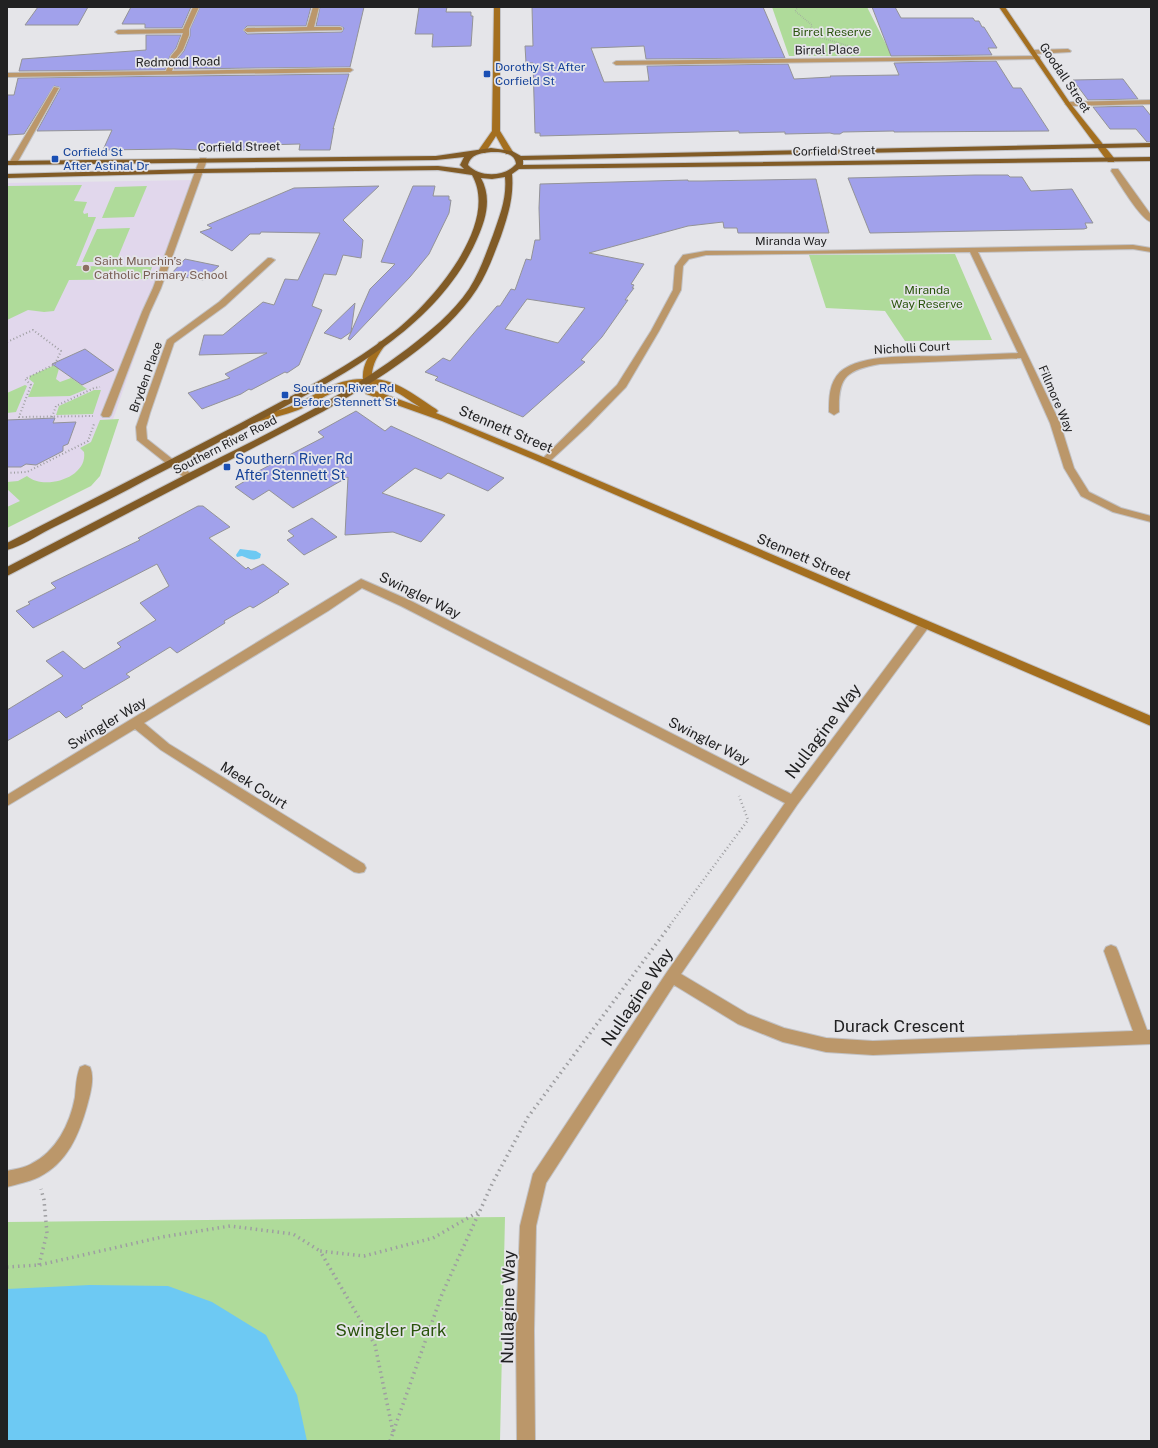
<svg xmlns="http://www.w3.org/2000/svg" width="1158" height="1448" viewBox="0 0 1158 1448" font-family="'Public Sans',sans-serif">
	<rect width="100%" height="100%" fill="#e5e5e9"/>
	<!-- education -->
	<path fill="#e1d7ec" d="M 196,180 L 91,483 L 7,525 L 7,183 Z"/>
	<!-- green -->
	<path fill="#afdb9a" d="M 772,7 L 867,7 L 892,56 L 789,56 Z
		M 82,185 L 74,201 L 87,202 L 83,212 L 84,214 L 88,213 L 88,217 L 96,217 L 76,266 L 152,267 L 148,279 L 69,280 L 54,311 L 44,312 L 28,310 L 7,320 L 7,186 Z
		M 147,186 L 134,217 L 102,218 L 115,187 Z
		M 130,228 L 116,262 L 82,262 L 97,229 Z
		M 955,254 L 992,340 L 905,341 L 885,311 L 826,308 L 809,255 Z
		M 68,359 L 60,365 L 56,379 L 60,382 L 71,378 L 87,389 L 70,396 L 28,397 L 34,383 L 29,379 L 30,376 Z
		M 25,385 L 27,386 L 16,412 L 7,413 L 7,393 Z
		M 94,390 L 101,390 L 93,414 L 56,415 L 59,406 Z
		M 119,419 L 100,476 L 91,486 L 7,528 L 7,507 L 20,501 L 7,489 L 7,482 L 18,481 L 27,476 C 44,491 88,478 84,452 L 80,448 L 91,442 L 100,420 Z
		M 505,1217 L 500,1441 L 7,1441 L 7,1222 Z"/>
	<!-- water -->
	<path fill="#6dc9f3" d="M 240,549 L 256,551 L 261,554 L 260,558 C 253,561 249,559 242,556 L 237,557 L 236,555 Z
		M 90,1285 L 168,1286 L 212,1302 L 266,1335 L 297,1395 L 307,1441 L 7,1441 L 7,1289 Z"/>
	<!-- building -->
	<path fill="#a1a1eb" stroke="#939397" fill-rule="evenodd" d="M 38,7 L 88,7 L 78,25 L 25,25 Z
		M 131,7 L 191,7 L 182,28 L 145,28 L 145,24 L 122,24 Z
		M 200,7 L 311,7 L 306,26 L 247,26 L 243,30 L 247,34 L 342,32 L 344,28 L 340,26 L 316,26 L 320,7 L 364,7 L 350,67 L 174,69 L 178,58 L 184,51 L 190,36 L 190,29 Z
		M 419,7 L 447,7 L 446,12 L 471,12 L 471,16 L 473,16 L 471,46 L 432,47 L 433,34 L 415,34 Z
		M 532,7 L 763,7 L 785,58 L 646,59 L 644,46 L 591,48 L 604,82 L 649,81 L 647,66 L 788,64 L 794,79 L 831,77 L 830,76 L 899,75 L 894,63 L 996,61 L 1013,88 L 1021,88 L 1049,131 L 894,132 L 894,131 L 843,132 L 840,134 L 834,134 L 830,133 L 785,134 L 785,132 L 739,133 L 739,131 L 540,136 L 540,133 L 535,133 L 533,63 L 526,63 L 525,46 L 533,46 Z
		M 872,7 L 895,7 L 901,18 L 973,18 L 975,21 L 979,21 L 982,27 L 984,27 L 997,48 L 988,48 L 992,55 L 891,56 Z
		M 146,35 L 181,35 L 176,48 L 170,56 L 165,70 L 19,71 L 22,59 L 146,50 Z
		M 349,74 L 333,129 L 334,128 L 330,150 L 299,150 L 300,144 L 263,145 L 262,149 L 238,151 L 200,152 L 201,150 L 174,149 L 103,150 L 112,130 L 37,131 L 60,89 L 59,87 L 54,86 L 24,134 L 7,135 L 7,95 L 14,95 L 18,78 Z
		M 1123,79 L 1138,99 L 1088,100 L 1073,80 Z
		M 1143,106 L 1151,116 L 1151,142 L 1147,142 L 1136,129 L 1110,129 L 1093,107 Z
		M 975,175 L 1008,175 L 1010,177 L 1022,177 L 1031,191 L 1072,189 L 1093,223 L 1085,223 L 1087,228 L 1084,229 L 870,233 L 848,178 Z
		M 816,179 L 829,233 L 738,233 L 737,228 L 724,228 L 723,222 L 688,226 L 589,253 L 644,264 L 631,284 L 634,285 L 632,288 L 634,288 L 625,300 L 628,300 L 602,337 L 581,360 L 585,362 L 523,417 L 435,380 L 438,377 L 425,372 L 443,358 L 450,361 L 497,306 L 500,306 L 511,289 L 515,290 L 526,259 L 531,260 L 535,240 L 540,240 L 539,208 L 540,184 L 688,180 L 688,181 L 702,181 ZM 527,299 L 585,308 L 558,343 L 505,329 Z
		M 379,186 L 343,220 L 363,240 L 361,258 L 343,255 L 336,275 L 324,274 L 312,306 L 322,310 L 299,365 L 287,373 L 285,372 L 251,390 L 249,389 L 241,394 L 202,409 L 188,393 L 230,378 L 225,374 L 267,353 L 199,355 L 204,335 L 223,335 L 263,302 L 274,305 L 285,279 L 298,280 L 320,233 L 261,232 L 260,234 L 250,234 L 232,251 L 200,232 L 212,228 L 207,225 L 294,188 Z
		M 413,186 L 435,186 L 433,196 L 449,196 L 449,200 L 451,200 L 449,213 L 429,254 L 410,277 L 350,340 L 348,339 L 370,289 L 395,264 L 381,262 Z
		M 185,259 L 219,266 L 203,280 L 170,275 Z
		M 355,303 L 351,332 L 341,339 L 324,333 Z
		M 85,349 L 114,370 L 82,385 L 52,364 Z
		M 356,411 L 385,431 L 391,426 L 504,478 L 488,491 L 448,473 L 441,479 L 415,468 L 382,493 L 445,515 L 421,542 L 393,532 L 345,535 L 348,477 L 293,508 L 269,490 L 253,500 L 235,487 L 252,477 L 249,476 L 324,437 L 318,432 Z
		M 55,418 L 53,423 L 76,422 L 68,444 L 63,446 L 63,451 L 36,465 L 26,464 L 21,467 L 7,467 L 7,420 Z
		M 198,506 L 203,506 L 230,527 L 209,538 L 246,569 L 248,567 L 251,570 L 263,564 L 289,584 L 278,591 L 279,592 L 253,608 L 250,606 L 224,621 L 225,623 L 177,653 L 170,647 L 126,674 L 130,677 L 81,706 L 83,708 L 66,718 L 59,711 L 7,741 L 7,710 L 63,676 L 46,661 L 63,651 L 84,669 L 121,647 L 117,643 L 156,620 L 140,603 L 169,586 L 157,564 L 33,628 L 16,611 L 30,604 L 28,602 L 56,588 L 51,583 L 140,540 L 138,538 Z
		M 312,518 L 337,537 L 304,555 L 287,540 L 294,536 L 288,531 Z"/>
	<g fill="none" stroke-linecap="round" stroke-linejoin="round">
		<!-- lane casing -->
		<g stroke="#c2c2c5" stroke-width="2">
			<path id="lane" d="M 1068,49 L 1071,51 L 1070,52 L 1034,54 L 1031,52 L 1034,50 Z
				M 54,87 L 59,88 L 17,163 L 16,165 L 10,165 L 9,163 Z
				M 200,158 L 206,158 L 207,160 L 161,288 L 150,312 L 111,415 L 109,417 L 103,417 L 101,415 L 142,312 L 153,288 Z"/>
		</g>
		<!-- street casing -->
		<g stroke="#c2c2c5" stroke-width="2">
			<path id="street" d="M 193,7 L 199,7 L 189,29 L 189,35 L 183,50 L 177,57 L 172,71 L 350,68 L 353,70 L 350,72 L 7,77 L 7,73 L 166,71 L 171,56 L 177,49 L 183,33 L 118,34 L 115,32 L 118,30 L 183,29 Z
				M 313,7 L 319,7 L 314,27 L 340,27 L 342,28 L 342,30 L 247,32 L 244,30 L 247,28 L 307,27 Z
				M 1038,56 L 1040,57 L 1040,59 L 616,65 L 613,63 L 616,61 Z
				M 1151,100 L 1151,104 L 1068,106 L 1065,104 L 1068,102 Z
				M 1112,169 L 1118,169 L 1151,215 L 1151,222 C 1140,219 1119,182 1111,171 Z
				M 1133,245 L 1151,248 L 1151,252 L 1133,249 L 978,252 L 1060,423 L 1074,468 L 1089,492 L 1121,508 L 1151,516 L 1151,522 L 1113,512 L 1081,496 L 1064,468 L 1050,423 L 1021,358 L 880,364 C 846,370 838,377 839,412 L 834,415 L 829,412 C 829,398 829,383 840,372 C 861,353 914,357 942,356 C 967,355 993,354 1018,353 L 970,252 L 706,255 L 689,259 L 683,266 L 681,290 L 659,331 L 626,387 L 588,426 L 548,463 L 542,463 L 540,461 L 617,385 L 651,331 L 673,290 L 675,266 L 683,255 L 706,251 L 801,251 Z
				M 268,258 L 271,258 L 275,260 L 225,306 L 174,343 L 150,413 L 146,427 L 147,439 L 195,477 L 190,480 L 186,479 L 137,440 L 136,427 L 167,340 L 219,302 Z
				M 361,579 L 409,600 L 791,794 L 920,622 L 928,622 L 930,625 L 928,628 L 797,805 L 681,974 L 748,1014 L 784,1028 L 826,1038 L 873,1041 L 1133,1031 L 1104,951 L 1106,947 L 1111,945 L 1116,947 L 1118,951 L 1147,1030 L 1151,1030 L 1151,1044 L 873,1055 L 826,1052 L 783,1042 L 738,1024 L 674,985 L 546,1183 L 536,1226 L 534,1331 L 535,1441 L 517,1441 L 516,1331 L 520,1226 L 533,1174 L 667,972 L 785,803 L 401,606 L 362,588 L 328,611 L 144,723 L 169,744 L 364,864 L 366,868 L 364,872 L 359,873 L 354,872 L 161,750 L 135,729 L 7,806 L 7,795 Z
				M 85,1065 L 90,1067 C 95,1078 90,1095 87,1106 C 79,1135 67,1163 39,1177 C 29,1182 17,1184 7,1187 L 7,1171 C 15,1169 24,1168 31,1164 C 56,1152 70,1124 75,1097 C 76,1087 76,1077 80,1067 Z"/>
		</g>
		<!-- secondary casing -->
		<g stroke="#c2c2c5" stroke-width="2">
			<path id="secondary" d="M 494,7 L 500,7 L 500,131 L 513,152 L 509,154 L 506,154 L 496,136 L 485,153 L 479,153 L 478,151 L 492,131 Z
				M 999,7 L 1005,7 L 1070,103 L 1114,158 L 1114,162 L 1108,162 L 1066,105 Z
				M 382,341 L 386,344 C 378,355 371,365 372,379 C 396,379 417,397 436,409 L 438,411 L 436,413 L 548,459 L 1151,716 L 1151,726 L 542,463 L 442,421 L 366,394 L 363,385 C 337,385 321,401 298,410 C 285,415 270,418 256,422 L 251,419 L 253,417 C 265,413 279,411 291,406 C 317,396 333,379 363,379 C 362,364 370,354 379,342 ZM 373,385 C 390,385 405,398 420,407 L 373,390 Z"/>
		</g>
		<!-- primary casing -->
		<g stroke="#c2c2c5" stroke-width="2">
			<path id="primary" d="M 1151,143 L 1151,147 L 523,160 L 523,165 L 1151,157 L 1151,161 L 519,169 L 512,174 C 514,197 508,215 501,236 C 494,254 488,272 477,289 C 445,339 376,381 324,411 L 7,576 L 7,567 C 67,536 127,505 187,474 C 263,436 339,400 407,349 C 429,332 453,313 469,289 C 480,272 486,253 493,235 C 500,215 507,198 505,177 L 492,179 L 481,178 C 492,198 486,219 477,239 C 440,323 354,369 277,411 C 233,435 189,458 144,481 C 113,498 82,513 50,529 C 36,536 22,546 7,550 L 7,543 C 85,503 163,464 241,423 C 293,395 348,368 395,331 C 432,302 500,224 472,175 L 438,170 L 199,173 L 7,178 L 7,174 L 199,169 L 438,166 L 464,169 L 460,165 L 464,157 L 436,160 L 7,165 L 7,161 L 436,156 L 491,148 L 512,151 L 521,156 ZM 491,152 C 500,152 515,152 516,164 C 505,177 480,178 468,165 C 471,154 481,153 491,152 Z"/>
		</g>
		<!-- path-far3 -->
		<path stroke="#9e9ea1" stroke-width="1.5" stroke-dasharray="0.5 1.5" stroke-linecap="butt" d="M 798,7 L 795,11 L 812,25 L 810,30 L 815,36 L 849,46"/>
		<!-- path-far2 -->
		<path stroke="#9e9ea1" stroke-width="2" stroke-dasharray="1 2.5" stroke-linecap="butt" d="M 7,342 L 33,330 L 61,351 L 55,364 L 25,379 L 31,385 L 19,417 L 93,416
			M 52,417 L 56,406 L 94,388 L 100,387
			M 7,473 L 27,472 L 88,441 L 94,424"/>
		<!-- path-far1 -->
		<path stroke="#9e9ea1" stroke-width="2.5" stroke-dasharray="1 3" stroke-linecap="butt" d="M 670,925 L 748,820 L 739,796"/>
		<!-- path -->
		<path stroke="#9e9ea1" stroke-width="3.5" stroke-dasharray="1.5 4" stroke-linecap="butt" d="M 39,1265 L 47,1233 L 44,1200 L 41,1189
			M 7,1267 L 39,1265 L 162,1237 L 230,1226 L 293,1234 L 320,1251
			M 393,1432 L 375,1345 L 320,1251 L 364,1256 L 433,1238 L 480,1211
			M 390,1441 L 442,1294 L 493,1182 L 528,1117 L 671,924"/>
		<!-- lane -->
		<use href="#lane" fill="#bb976a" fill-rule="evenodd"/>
		<!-- street -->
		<use href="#street" fill="#bb976a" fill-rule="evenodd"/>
		<!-- secondary -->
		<use href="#secondary" fill="#a46f1f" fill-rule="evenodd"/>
		<!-- primary -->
		<use href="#primary" fill="#815b26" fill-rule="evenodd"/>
	</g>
	<!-- markers -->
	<g fill="#1a4fb4" stroke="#e5e5e9" stroke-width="1.5">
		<rect x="483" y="70" width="8" height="8" rx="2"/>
		<rect x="51" y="155" width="8" height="8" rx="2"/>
		<rect x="281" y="391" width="8" height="8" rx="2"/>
		<rect x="223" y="463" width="8" height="8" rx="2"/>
	</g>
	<circle fill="#8d6e63" stroke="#e5e5e9" stroke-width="1.5" cx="86" cy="268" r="4"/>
	<g text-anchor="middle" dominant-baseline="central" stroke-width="3.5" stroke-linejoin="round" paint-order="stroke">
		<!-- far-park labels -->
		<g font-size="12" fill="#29530b" stroke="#e5e5e9">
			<text x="832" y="32">Birrel Reserve</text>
			<text x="927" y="290">Miranda<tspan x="927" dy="14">Way Reserve</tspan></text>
		</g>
		<!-- far-street labels -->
		<g font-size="12" fill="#212122" stroke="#e5e5e9">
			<text transform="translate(827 50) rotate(-1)">Birrel Place</text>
			<text transform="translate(178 62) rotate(-1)">Redmond Road</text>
			<text transform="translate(1065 78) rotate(56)">Goodall Street</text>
			<text transform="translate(239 147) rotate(-1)">Corfield Street</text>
			<text transform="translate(834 151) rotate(-1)">Corfield Street</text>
			<text x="791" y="241">Miranda Way</text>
			<text transform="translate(912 348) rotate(-3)">Nicholli Court</text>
			<text transform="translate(146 377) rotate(-70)">Bryden Place</text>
			<text transform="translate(1056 399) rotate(67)">Fillmore Way</text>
			<text transform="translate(225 445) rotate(-27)">Southern River Road</text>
		</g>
		<!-- far-transit labels -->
		<g font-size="12" fill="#164399" stroke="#e5e5e9" text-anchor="start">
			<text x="495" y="67">Dorothy St After<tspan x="495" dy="14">Corfield St</tspan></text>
			<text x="63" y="152">Corfield St<tspan x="63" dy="14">After Astinal Dr</tspan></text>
			<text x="293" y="388">Southern River Rd<tspan x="293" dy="14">Before Stennett St</tspan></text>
		</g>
		<!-- far-education labels -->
		<g font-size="12" fill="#785e54" stroke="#e5e5e9" text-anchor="start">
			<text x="94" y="261">Saint Munchin’s<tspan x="94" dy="14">Catholic Primary School</tspan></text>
		</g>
		<!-- street labels -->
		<g font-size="14" fill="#212122" stroke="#e5e5e9">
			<text transform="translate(506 429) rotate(23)">Stennett Street</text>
			<text transform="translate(804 557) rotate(23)">Stennett Street</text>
			<text transform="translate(420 595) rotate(26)">Swingler Way</text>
			<text transform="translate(107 723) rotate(-31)">Swingler Way</text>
			<text transform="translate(709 741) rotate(27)">Swingler Way</text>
			<text transform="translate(254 785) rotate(32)">Meek Court</text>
		</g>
		<!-- transit labels -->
		<g font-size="14" fill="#164399" stroke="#e5e5e9" text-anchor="start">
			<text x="235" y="459">Southern River Rd<tspan x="235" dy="16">After Stennett St</tspan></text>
		</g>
		<!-- near-street labels -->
		<g font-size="17" fill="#212122" stroke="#e5e5e9">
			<text transform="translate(823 731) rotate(-53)">Nullagine Way</text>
			<text transform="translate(637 997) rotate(-56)">Nullagine Way</text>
			<text x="899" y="1026">Durack Crescent</text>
			<text transform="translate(508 1307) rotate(-89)">Nullagine Way</text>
		</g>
		<!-- near-park labels -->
		<g font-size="17" fill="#29530b" stroke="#e5e5e9">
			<text x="391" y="1330">Swingler Park</text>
		</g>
	</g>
	<!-- border -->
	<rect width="1158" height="1448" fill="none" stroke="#212122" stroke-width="16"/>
</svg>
